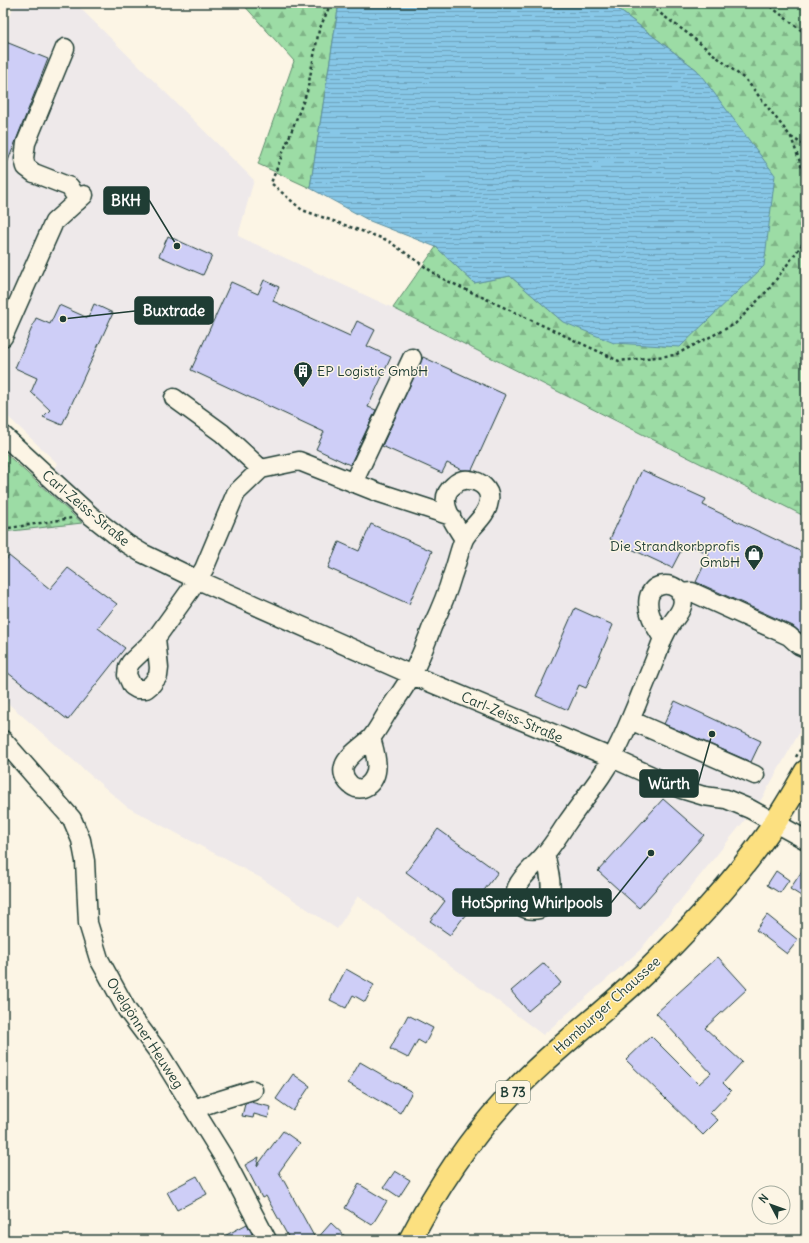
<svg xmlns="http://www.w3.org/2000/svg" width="809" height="1243" viewBox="0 0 809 1243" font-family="Delius,sans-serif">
	<defs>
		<pattern id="forest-firs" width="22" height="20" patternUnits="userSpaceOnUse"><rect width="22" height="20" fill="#9cdca5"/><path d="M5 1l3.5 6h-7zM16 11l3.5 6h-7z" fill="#7fb487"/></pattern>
		<pattern id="water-rules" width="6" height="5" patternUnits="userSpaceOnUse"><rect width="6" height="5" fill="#87c7e7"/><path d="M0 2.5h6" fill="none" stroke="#6ea3bc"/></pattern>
	</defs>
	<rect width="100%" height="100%" fill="#fcf5e5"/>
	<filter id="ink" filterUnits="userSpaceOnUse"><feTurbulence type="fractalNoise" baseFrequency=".025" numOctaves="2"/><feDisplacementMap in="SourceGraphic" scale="8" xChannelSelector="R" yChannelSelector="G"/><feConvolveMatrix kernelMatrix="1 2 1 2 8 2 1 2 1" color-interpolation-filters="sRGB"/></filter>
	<g filter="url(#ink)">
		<!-- built -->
		<path fill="#eee9ea" d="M 15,3 L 75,3 L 254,180 L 238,236 L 393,308 L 806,517 L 806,721 L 761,800 L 640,950 L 543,1035 L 358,896 L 337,929 L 261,878 L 127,807 L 3,699 L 3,521 L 58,464 L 3,412 L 3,34 Z"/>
		<!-- forest -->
		<path fill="url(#forest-firs)" stroke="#5e8c6c" d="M 242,3 L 339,3 L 310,188 L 258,164 L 294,61 Z
			M 610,3 L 806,3 L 806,517 L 393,308 L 436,247 L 474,283 L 510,276 L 563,322 L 697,70 Z
			M 3,451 L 82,523 L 3,532 Z"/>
		<!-- water -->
		<path fill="url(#water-rules)" stroke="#5d909f" d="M 339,3 L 610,3 L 697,70 L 775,175 L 764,266 L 680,347 L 614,343 L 563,322 L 510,276 L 474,283 L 436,247 L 370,221 L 310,188 Z"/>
		<!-- building -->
		<path fill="#cecef7" stroke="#1f3d34" d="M 6,42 L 48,59 L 4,171 L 3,49 Z
			M 168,236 L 212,256 L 203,275 L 159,256 Z
			M 264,280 L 279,287 L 273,301 L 350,336 L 357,321 L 375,330 L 367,346 L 391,357 L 368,407 L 376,410 L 350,465 L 316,449 L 324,432 L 191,370 L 231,282 L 258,294 Z
			M 94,304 L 113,313 L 62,425 L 43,417 L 50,410 L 31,392 L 37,378 L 15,368 L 36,318 L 50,324 L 59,305 L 88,318 Z
			M 423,357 L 506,395 L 472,470 L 462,470 L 447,463 L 442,473 L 382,446 Z
			M 642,470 L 706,499 L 703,505 L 806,554 L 806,623 L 801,633 L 793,626 L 696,582 L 709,554 L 685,543 L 672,568 L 610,539 Z
			M 371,524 L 432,551 L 409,604 L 328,568 L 339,542 L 359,551 Z
			M 9,556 L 50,589 L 68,568 L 117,604 L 98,628 L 125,648 L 68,720 L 3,669 L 3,564 Z
			M 575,608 L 613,625 L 586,688 L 579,685 L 568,710 L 536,696 Z
			M 675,701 L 761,741 L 751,762 L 664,724 Z
			M 663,799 L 704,835 L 639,908 L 598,871 Z
			M 438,829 L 498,872 L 450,935 L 430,921 L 445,901 L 406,872 Z
			M 806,865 L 806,899 L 790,889 Z
			M 776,871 L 789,880 L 780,893 L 767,885 Z
			M 767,915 L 798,940 L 787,954 L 756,930 Z
			M 718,957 L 747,989 L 705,1028 L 742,1062 L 723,1083 L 731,1091 L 710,1113 L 718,1120 L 703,1135 L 626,1060 L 651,1036 L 699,1084 L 711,1073 L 656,1013 Z
			M 544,963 L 561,983 L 528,1011 L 511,991 Z
			M 346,969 L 374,985 L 365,1002 L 353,995 L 346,1008 L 330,1000 Z
			M 408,1015 L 433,1028 L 425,1044 L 418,1040 L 408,1058 L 390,1049 Z
			M 360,1062 L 412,1092 L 400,1113 L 348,1083 Z
			M 293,1074 L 310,1086 L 293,1111 L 276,1099 Z
			M 250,1102 L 271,1107 L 268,1118 L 254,1114 L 253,1118 L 242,1116 L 245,1104 Z
			M 283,1131 L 300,1143 L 279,1172 L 316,1240 L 331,1223 L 349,1240 L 290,1240 L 266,1196 L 262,1198 L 245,1165 L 259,1157 L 257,1166 Z
			M 395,1171 L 410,1180 L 399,1197 L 384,1187 Z
			M 197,1176 L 207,1194 L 177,1210 L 167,1192 Z
			M 359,1184 L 387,1201 L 372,1225 L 345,1208 Z
			M 247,1224 L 255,1240 L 217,1240 Z"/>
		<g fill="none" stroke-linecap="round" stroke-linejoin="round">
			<!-- minor casing -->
			<g stroke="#1f3d34" stroke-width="21">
				<path id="minor" d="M 65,48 L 26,143 L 24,159 L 26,167 L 34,173 L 70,187 L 78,201
					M 3,337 L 54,222 L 84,195
					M 174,398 L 222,433 L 261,469
					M 3,435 L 90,515 L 127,544 L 142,553 L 198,580 L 412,675 L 612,758 L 681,789 L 704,796 L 726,799 L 750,809 L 806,840
					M 353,483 L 412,358
					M 680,593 L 692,592 L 789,636 L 799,645 L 806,648
					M 156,638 L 159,668 L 158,676 L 152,684 L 146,689 L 137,689 L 132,686 L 127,675 L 128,667 L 131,662 L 156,638 L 189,592 L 204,569 L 236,493 L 261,469 L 299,461 L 377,492 L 451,516
					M 630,720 L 755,775
					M 371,738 C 375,753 383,774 367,786 C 364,788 360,789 356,788 C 348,785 341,775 344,766 C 347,756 363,746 371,738 C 377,731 382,721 387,713 C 395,700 405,688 412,674 C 420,659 426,643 432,627 C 440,610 447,594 452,576 C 456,566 460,548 464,539 C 471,526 487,517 489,501 C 491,490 481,481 469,480 C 463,479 458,481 453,486 C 435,500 455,524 464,539
					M 3,740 L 72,819 L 81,840 L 85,861 L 88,923 L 99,959 L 127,1010 L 159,1053 L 224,1158 L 267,1240
					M 545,854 C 549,870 558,902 539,909 C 535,910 531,910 527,909 C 518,906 513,896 517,887 C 522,875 536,865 544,855 C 553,845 560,833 567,823 C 578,807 590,792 601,776 C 616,754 626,730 636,706 C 645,683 655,661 663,638 C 665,635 666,631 669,627 C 673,620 680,614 682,606 C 691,574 618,574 663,638
					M 194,1109 L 211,1103 L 253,1090"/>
			</g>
			<!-- major casing -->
			<g stroke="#1f3d34" stroke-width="25">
				<path id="major" d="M 410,1240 C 436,1190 466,1143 504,1102 C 548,1053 602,1015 648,970 C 690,928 731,885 765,837 C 780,816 793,794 806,771"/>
			</g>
			<!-- path -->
			<path stroke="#1f3d34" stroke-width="2.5" stroke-dasharray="3 3" stroke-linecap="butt" d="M 331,3 L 319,30 L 307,92 L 271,183 L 302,210 L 387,240 L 441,278 L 619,361 L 675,355 L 735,324 L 769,289 L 804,242 L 806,200
				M 646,3 L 687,33 L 747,81 L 791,137 L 806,179
				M 766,3 L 806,34
				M 791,137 L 806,146
				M 3,529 L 72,518
				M 796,757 L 806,739"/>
			<!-- minor -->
			<use href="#minor" stroke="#fcf5e5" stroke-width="18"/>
			<!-- major -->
			<use href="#major" stroke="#fce080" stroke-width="22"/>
		</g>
	</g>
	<!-- icons -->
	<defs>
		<g id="building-pin" transform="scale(1)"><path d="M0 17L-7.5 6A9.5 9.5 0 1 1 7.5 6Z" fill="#1f3d34" stroke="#fcf5e5"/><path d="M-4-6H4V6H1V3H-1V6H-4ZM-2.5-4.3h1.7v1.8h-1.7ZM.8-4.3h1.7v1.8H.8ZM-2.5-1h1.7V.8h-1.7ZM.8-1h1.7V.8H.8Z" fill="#fff"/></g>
		<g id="shop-pin" transform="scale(1)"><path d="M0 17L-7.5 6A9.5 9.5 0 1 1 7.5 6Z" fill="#1f3d34" stroke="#fcf5e5"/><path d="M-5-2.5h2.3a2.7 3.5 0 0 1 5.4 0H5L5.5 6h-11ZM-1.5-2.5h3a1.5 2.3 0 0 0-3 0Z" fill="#fff"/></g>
	</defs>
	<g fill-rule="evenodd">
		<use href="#building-pin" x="303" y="371"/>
		<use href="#shop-pin" x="754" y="554"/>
	</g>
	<g text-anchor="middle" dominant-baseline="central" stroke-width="3" stroke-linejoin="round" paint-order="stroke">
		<!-- shield labels -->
		<rect fill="#fcf5e5" stroke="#617469" stroke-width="1" x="496" y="1081" width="34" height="22" rx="3"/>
		<g font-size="13" font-weight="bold" fill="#1f3d34">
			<text x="513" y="1092">B 73</text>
		</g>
		<!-- poi labels -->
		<g font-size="14" fill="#1f3d34" stroke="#fcf5e5" text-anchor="start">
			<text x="317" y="371">EP Logistic GmbH</text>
			<text x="740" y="546" text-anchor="end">Die Strandkorbprofis<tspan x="740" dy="16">GmbH</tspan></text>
		</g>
		<!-- street labels -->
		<g font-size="14" fill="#1f3d34" stroke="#fcf5e5">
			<text transform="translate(86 508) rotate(40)">Carl-Zeiss-Straße</text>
			<text transform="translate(512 717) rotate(23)">Carl-Zeiss-Straße</text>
			<text transform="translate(607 1005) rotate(-42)">Hamburger Chaussee</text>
			<text transform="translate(145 1033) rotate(57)">Ovelgönner Heuweg</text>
		</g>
	</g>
	<!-- callouts -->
	<path fill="none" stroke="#1f3d34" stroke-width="1.5" d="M177 246L149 200M63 319L135 311M712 734L698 784M651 853L611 903"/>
	<g fill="#1f3d34" stroke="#fcf5e5" stroke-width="1.5">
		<circle cx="177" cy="246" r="4"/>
		<circle cx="63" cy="319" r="4"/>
		<circle cx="712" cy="734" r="4"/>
		<circle cx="651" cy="853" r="4"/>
	</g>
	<g fill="#1f3d34" stroke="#1f3d34" stroke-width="1.5">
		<rect x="104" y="187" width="45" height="27" rx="4"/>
		<rect x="135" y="297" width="78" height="27" rx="4"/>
		<rect x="640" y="770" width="58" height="27" rx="4"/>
		<rect x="453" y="889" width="158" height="27" rx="4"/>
	</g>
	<g font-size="15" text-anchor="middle" font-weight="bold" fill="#fff">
		<text x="126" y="206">BKH</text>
		<text x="174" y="316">Buxtrade</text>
		<text x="669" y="789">Würth</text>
		<text x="532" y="908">HotSpring Whirlpools</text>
	</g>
	<!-- margin -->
	<rect width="809" height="1243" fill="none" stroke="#fcf5e5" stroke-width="16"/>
	<rect x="8" y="8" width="793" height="1227" fill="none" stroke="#1f3d34" stroke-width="1.5" filter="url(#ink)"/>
	<!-- north arrow -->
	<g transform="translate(771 1205) rotate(311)"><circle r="19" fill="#fcf5e5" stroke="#a4ab9e"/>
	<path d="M0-3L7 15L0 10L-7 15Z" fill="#1f3d34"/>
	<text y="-6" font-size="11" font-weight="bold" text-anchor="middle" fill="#1f3d34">N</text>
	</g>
</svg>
